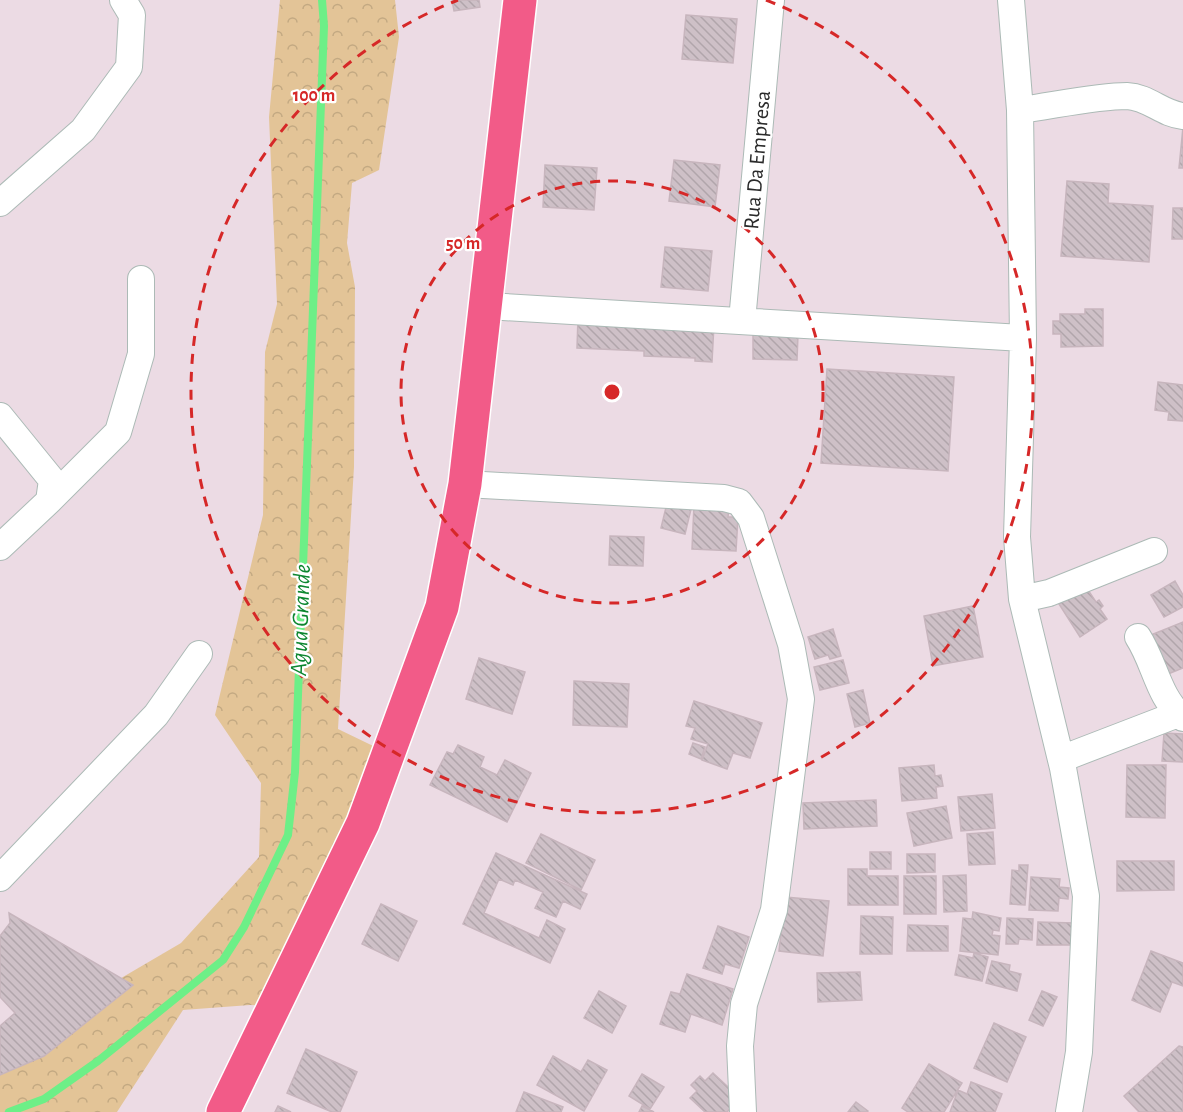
<svg xmlns="http://www.w3.org/2000/svg" width="1183" height="1112" viewBox="0 0 1183 1112" font-family="'Alegreya Sans',sans-serif">
	<defs>
		<pattern id="forest-crowns" width="20" height="18" patternUnits="userSpaceOnUse" patternTransform="scale(1.5)"><rect width="20" height="18" fill="#e3c497"/><path d="M2 6a3 3 0 1 1 6 0M12 15a3 3 0 1 1 6 0" fill="none" stroke="#c3a982"/></pattern>
		<pattern id="building-back-hatch" width="6" height="6" patternUnits="userSpaceOnUse" patternTransform="scale(1.5)"><rect width="6" height="6" fill="#cec0c7"/><path d="M-1 5l2 2M0 0l6 6M5-1l2 2" fill="none" stroke="#b1a5ab"/></pattern>
	</defs>
	<rect width="100%" height="100%" fill="#ecdbe4"/>
	<!-- forest -->
	<path fill="url(#forest-crowns)" d="M 280,0 L 395,0 L 399,37 L 379,170 L 352,183 L 347,243 L 355,287 L 354,467 L 338,729 L 396,757 L 293,1006 L 250,1005 L 183,1010 L 117,1112 L 0,1112 L 0,1049 L 181,943 L 259,857 L 261,783 L 215,715 L 263,515 L 265,352 L 277,304 L 269,117 Z"/>
	<g fill="none" stroke-linecap="round" stroke-linejoin="round">
		<!-- stream -->
		<path stroke="#6def87" stroke-width="8" d="M 9,1112 L 44,1099 L 98,1061 L 223,960 L 244,927 L 288,835 L 295,772 L 324,26 L 322,0"/>
	</g>
	<!-- building -->
	<path fill="url(#building-back-hatch)" stroke="#c7b5bd" stroke-width="1.5" d="M 452,0 L 479,0 L 480,7 L 454,11 Z
		M 686,15 L 737,19 L 733,63 L 682,59 Z
		M 1183,127 L 1183,168 L 1179,168 Z
		M 674,160 L 720,165 L 715,207 L 669,201 Z
		M 545,165 L 597,168 L 594,210 L 543,207 Z
		M 1067,181 L 1109,184 L 1108,203 L 1153,206 L 1149,262 L 1061,256 Z
		M 1173,208 L 1183,208 L 1183,239 L 1172,239 Z
		M 665,247 L 712,251 L 708,291 L 661,287 Z
		M 1085,309 L 1103,309 L 1103,346 L 1061,347 L 1061,334 L 1053,334 L 1053,321 L 1060,321 L 1060,314 L 1085,314 Z
		M 578,318 L 714,324 L 712,362 L 695,361 L 695,358 L 644,356 L 644,351 L 577,348 Z
		M 753,334 L 798,335 L 797,360 L 753,359 Z
		M 827,369 L 954,377 L 948,471 L 821,463 Z
		M 1158,382 L 1183,385 L 1183,421 L 1168,420 L 1169,412 L 1155,410 Z
		M 668,499 L 692,505 L 685,534 L 661,528 Z
		M 694,505 L 729,507 L 728,517 L 738,517 L 736,551 L 692,549 Z
		M 610,536 L 644,537 L 643,566 L 609,565 Z
		M 1175,581 L 1183,595 L 1183,607 L 1164,617 L 1151,595 Z
		M 1086,587 L 1096,602 L 1099,600 L 1103,606 L 1100,609 L 1107,619 L 1080,637 L 1059,604 Z
		M 973,606 L 983,657 L 933,666 L 924,616 Z
		M 1183,622 L 1183,668 L 1168,674 L 1151,635 Z
		M 833,629 L 841,656 L 830,659 L 828,655 L 815,659 L 808,637 Z
		M 479,658 L 525,672 L 512,714 L 466,699 Z
		M 843,660 L 849,683 L 820,690 L 814,667 Z
		M 574,681 L 629,684 L 627,727 L 573,725 Z
		M 863,690 L 870,723 L 855,727 L 847,694 Z
		M 694,701 L 762,723 L 750,758 L 733,753 L 727,769 L 702,760 L 708,744 L 691,739 L 695,728 L 686,726 Z
		M 1164,733 L 1183,734 L 1183,762 L 1162,761 Z
		M 693,743 L 705,747 L 701,759 L 689,754 Z
		M 458,745 L 484,757 L 480,767 L 497,775 L 505,760 L 531,773 L 507,822 L 430,785 L 447,752 L 453,754 Z
		M 934,765 L 935,776 L 941,775 L 943,786 L 936,787 L 937,798 L 902,801 L 899,768 Z
		M 1127,765 L 1166,765 L 1165,818 L 1126,817 Z
		M 992,794 L 995,828 L 961,831 L 958,797 Z
		M 876,800 L 877,826 L 804,829 L 803,803 Z
		M 946,806 L 952,838 L 914,846 L 907,813 Z
		M 993,832 L 995,864 L 969,865 L 967,834 Z
		M 541,834 L 595,860 L 581,890 L 526,863 Z
		M 870,852 L 891,852 L 891,869 L 870,869 Z
		M 496,853 L 587,894 L 580,909 L 563,901 L 556,917 L 535,908 L 543,892 L 515,880 L 513,885 L 499,879 L 484,913 L 539,938 L 547,920 L 565,929 L 550,963 L 463,924 Z
		M 907,854 L 935,854 L 935,872 L 907,873 Z
		M 1117,861 L 1174,861 L 1174,890 L 1117,891 Z
		M 1019,865 L 1028,865 L 1025,905 L 1010,904 L 1012,870 L 1019,871 Z
		M 848,869 L 867,869 L 867,876 L 898,876 L 898,905 L 848,905 Z
		M 966,875 L 967,911 L 944,912 L 943,876 Z
		M 904,876 L 936,876 L 936,914 L 904,914 Z
		M 1031,877 L 1060,879 L 1059,887 L 1069,888 L 1068,899 L 1059,898 L 1058,911 L 1029,910 Z
		M 785,897 L 829,901 L 823,956 L 779,951 Z
		M 381,904 L 417,921 L 398,961 L 362,944 Z
		M 973,912 L 1001,918 L 999,931 L 993,930 L 992,935 L 1000,936 L 998,955 L 960,951 L 963,918 L 972,919 Z
		M 9,913 L 133,985 L 44,1056 L 0,1075 L 0,1026 L 15,1013 L 0,997 L 0,936 L 10,923 Z
		M 861,916 L 893,917 L 892,954 L 860,954 Z
		M 1007,918 L 1033,919 L 1032,940 L 1019,939 L 1018,944 L 1006,944 Z
		M 1038,922 L 1074,923 L 1073,945 L 1037,945 Z
		M 908,925 L 948,926 L 948,951 L 907,951 Z
		M 718,926 L 749,937 L 739,968 L 725,964 L 722,974 L 703,968 Z
		M 1151,951 L 1183,963 L 1183,986 L 1172,982 L 1160,1012 L 1132,1000 Z
		M 974,953 L 988,957 L 982,981 L 955,975 L 959,955 L 973,958 Z
		M 992,961 L 1010,965 L 1009,971 L 1021,974 L 1017,991 L 986,983 Z
		M 860,972 L 862,1000 L 818,1002 L 817,973 Z
		M 687,974 L 733,989 L 722,1025 L 691,1014 L 685,1032 L 660,1024 L 671,992 L 680,994 Z
		M 599,991 L 626,1006 L 612,1033 L 584,1018 Z
		M 1042,991 L 1057,997 L 1043,1026 L 1029,1020 Z
		M 994,1023 L 1026,1037 L 1007,1082 L 974,1068 Z
		M 1179,1046 L 1183,1047 L 1183,1112 L 1139,1112 L 1124,1096 Z
		M 306,1049 L 357,1072 L 340,1112 L 332,1112 L 287,1093 Z
		M 553,1056 L 581,1072 L 588,1060 L 607,1070 L 584,1111 L 537,1085 Z
		M 929,1064 L 962,1083 L 944,1112 L 908,1112 L 902,1108 Z
		M 713,1073 L 740,1098 L 727,1112 L 705,1112 L 690,1098 L 697,1091 L 691,1085 L 700,1076 L 705,1081 Z
		M 642,1074 L 664,1087 L 650,1109 L 629,1096 Z
		M 971,1082 L 1002,1094 L 995,1112 L 950,1112 L 958,1090 L 967,1094 Z
		M 524,1092 L 563,1107 L 561,1112 L 516,1112 Z
		M 856,1102 L 868,1111 L 867,1112 L 848,1112 Z
		M 278,1106 L 291,1112 L 275,1112 Z
		M 642,1106 L 654,1112 L 639,1112 Z"/>
	<g fill="none" stroke-linecap="round" stroke-linejoin="round">
		<!-- minor casing -->
		<g stroke="#acbab6" stroke-width="28">
			<path id="minor" d="M 1011,0 L 1020,110 L 1023,338 L 1017,537 L 1022,599 L 1063,768 L 1086,896 L 1079,1052 L 1069,1112
				M 1020,110 C 1052,106 1095,96 1127,96 C 1149,97 1162,114 1183,116
				M 0,203 L 83,130 L 129,67 L 132,15 L 123,0
				M 487,306 L 1023,338
				M 742,321 L 771,0
				M 0,416 L 52,480 L 49,501 L 0,547
				M 465,484 L 724,498 L 739,502 L 751,518 L 791,644 L 801,699 L 774,910 L 744,1004 L 740,1046 L 743,1112
				M 49,501 L 118,432 L 141,354 L 141,279
				M 1022,599 L 1049,593 L 1154,551
				M 1138,637 C 1155,663 1158,697 1183,718
				M 1061,759 L 1178,714
				M 0,878 L 156,715 L 199,654"/>
		</g>
		<!-- primary casing -->
		<g stroke="#fff" stroke-width="36">
			<path id="primary" d="M 223,1112 L 363,823 L 442,607 L 465,484 L 520,0"/>
		</g>
		<!-- minor -->
		<use href="#minor" stroke="#fff" stroke-width="26"/>
		<!-- primary -->
		<use href="#primary" stroke="#f25b88" stroke-width="33"/>
	</g>
	<!-- distance rings -->
	<g fill="none" stroke="#d62828" stroke-width="3" stroke-dasharray="10 8">
		<circle cx="612" cy="392" r="211"/>
		<path d="M766 0A421 421 0 1 1 458 0"/>
	</g>
	<g text-anchor="middle" dominant-baseline="central" stroke-width="4.5" stroke-linejoin="round" paint-order="stroke">
		<!-- street labels -->
		<g font-size="22" fill="#2a2a2a" stroke="#fff">
			<text transform="translate(757 160) rotate(-85)">Rua Da Empresa</text>
		</g>
		<!-- water labels -->
		<g font-size="24" font-style="italic" fill="#0d862f" stroke="#fff">
			<text transform="translate(301 620) rotate(-88)">Agua Grande</text>
		</g>
	</g>
	<circle cx="612" cy="392" r="9" fill="#d62828" stroke="#fff" stroke-width="3"/>
	<g font-size="18" text-anchor="middle" font-weight="bold" fill="#d62828" stroke="#fff" stroke-width="4.5" stroke-linejoin="round" paint-order="stroke">
		<text x="314" y="101">100 m</text>
		<text x="463" y="249">50 m</text>
	</g>
</svg>
